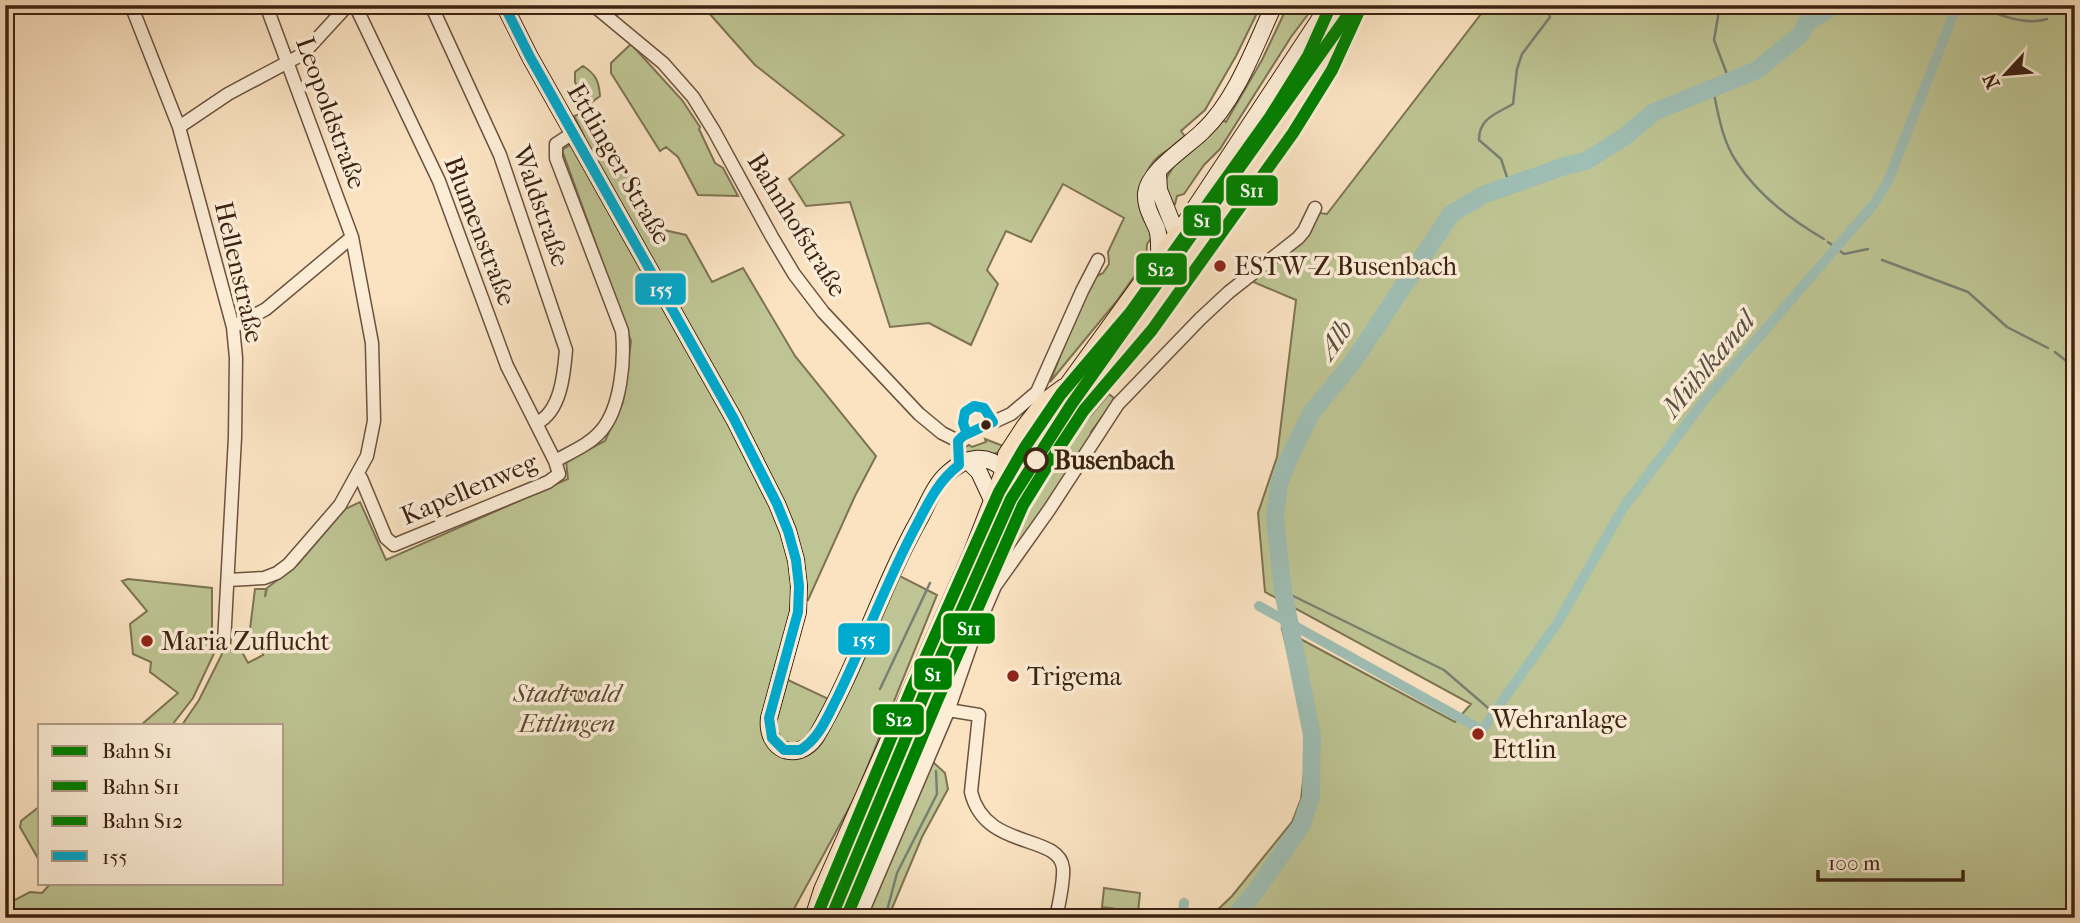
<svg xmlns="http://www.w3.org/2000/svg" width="2080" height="923" viewBox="0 0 2080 923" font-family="'IM FELL French Canon',serif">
	<rect width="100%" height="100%" fill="#fbe3c2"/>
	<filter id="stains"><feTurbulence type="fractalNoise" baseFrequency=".00286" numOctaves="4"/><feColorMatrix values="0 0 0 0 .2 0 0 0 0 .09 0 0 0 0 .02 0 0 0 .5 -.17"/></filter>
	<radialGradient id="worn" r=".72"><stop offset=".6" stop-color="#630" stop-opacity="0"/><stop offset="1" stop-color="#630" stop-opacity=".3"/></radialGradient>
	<!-- green -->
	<path fill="#bec493" stroke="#7d7352" stroke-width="2" d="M 616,5 L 664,5 L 615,15 Z
		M 668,5 L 1261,5 L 1236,56 L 1205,110 L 1181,131 L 1187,139 C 1178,145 1166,150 1158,157 C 1133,180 1147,208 1153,236 L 1147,244 L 1146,259 L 1143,264 L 1116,302 L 1050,382 L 1091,279 L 1103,273 L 1109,264 L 1108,252 L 1124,218 L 1063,184 L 1031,242 L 1006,231 L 987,270 L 998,284 L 971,345 L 929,323 L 890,327 L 850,202 L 806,206 L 789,179 L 844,135 L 755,65 L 708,12 Z
		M 1288,5 L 1315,5 L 1291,37 L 1220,149 L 1204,165 L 1184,194 L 1177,196 L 1175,204 L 1169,201 L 1165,185 L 1167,177 L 1174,166 L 1205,140 L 1222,120 L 1226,122 L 1262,60 Z
		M 1488,5 L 2075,5 L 2075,918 L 1209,918 L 1232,896 L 1292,822 L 1301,799 L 1308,737 L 1282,629 L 1455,722 L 1471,704 L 1265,592 L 1258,513 L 1277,457 L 1296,300 L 1251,281 L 1319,213 L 1327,214 Z
		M 631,44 L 682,100 L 700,127 L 699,129 L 715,163 L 723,168 L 738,196 L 698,195 L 678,157 L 666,147 L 660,151 L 611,73 L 611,63 Z
		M 583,66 C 596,74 599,82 600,96 L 592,102 L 585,102 L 575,82 L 575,72 Z
		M 592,110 L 628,174 L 664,230 L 686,235 L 712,282 L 743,268 L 795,356 L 876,456 L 855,496 L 808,600 L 792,596 L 789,619 L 773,673 L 841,705 L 898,575 L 937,595 L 856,795 L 789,918 L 5,918 L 5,905 L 30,892 L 42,893 L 51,883 L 282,883 L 282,725 L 182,725 L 199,700 L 224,650 L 241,650 L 248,663 L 263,655 L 258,645 L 260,635 L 249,637 L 255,589 L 266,589 L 265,597 L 267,588 L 297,565 L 345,509 L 360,502 L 386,560 L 568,479 L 566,461 L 605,441 L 623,402 L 631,341 L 562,150 L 584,136 L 574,116 Z
		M 1109,394 L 1115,399 L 1091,432 L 1095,435 L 973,624 L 1007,542 L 1009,543 C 1034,488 1069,439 1109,394 Z
		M 985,439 L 1006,447 C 995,457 979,457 965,452 L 964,448 L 969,445 L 972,447 L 986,442 Z
		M 128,579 L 212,588 L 212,644 L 218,645 L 193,698 L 172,725 L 141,725 L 178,693 L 150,672 L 151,662 L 133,654 L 130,624 L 147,611 L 122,581 Z
		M 970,626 L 972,627 L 944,711 L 937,707 Z
		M 936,711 L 942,714 L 855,918 L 848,918 Z
		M 933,762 L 945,773 L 948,789 L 922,837 L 888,918 L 865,918 Z
		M 872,789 L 877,791 L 854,843 L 827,918 L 819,918 Z
		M 40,806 L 40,862 L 20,827 L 21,821 Z
		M 1104,888 L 1140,893 L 1138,912 L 1102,907 Z"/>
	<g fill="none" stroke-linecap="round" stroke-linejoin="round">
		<!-- stream -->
		<path stroke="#778073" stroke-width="2.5" d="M 1720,5 L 1714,40 L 1730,82
			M 1863,5 L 1868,14 L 1907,5
			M 1977,5 C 1998,15 2025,26 2047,19
			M 2002,15 L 2021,5
			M 1713,89 C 1718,113 1722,140 1736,161 C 1757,194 1791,220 1824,239
			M 1510,186 L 1501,159 L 1479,140 C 1479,118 1496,114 1513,104 L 1517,69 L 1522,54 L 1550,17 L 1546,5
			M 1828,242 L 1844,254 L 1868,249
			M 1882,260 L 1968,292 L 2007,327 L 2048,348
			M 2055,352 L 2075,368
			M 1283,591 L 1444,670 L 1494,713
			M 880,689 L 930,583
			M 885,918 L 897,873 L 937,794 L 936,771"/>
		<!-- canal -->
		<path stroke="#9fbeb4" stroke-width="10" d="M 1259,606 L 1482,730 L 1558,622 L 1623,508 L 1706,398 L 1874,204 L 1888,181 L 1957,5
			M 1182,918 L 1184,903"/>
		<!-- river -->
		<path stroke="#9fbeb4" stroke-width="18" d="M 1234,918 L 1258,888 L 1301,826 L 1311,797 L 1312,735 L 1283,591 L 1275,518 L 1279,485 L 1286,465 L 1311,413 L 1353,362 L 1451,214 L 1483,195 L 1565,166 L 1586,161 L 1624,137 L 1654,112 L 1757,70 L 1800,35 L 1807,22 L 1835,5"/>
		<!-- minor casing -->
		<g stroke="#6c523e" stroke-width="15">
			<path id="minor" d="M 131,5 L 179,127 L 233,327 L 236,358 L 235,437 L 224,643
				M 355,5 L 439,181 L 507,366 L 555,461 L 559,474 L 548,482 L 394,545 L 386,538 L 361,478 L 357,474
				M 431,5 L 500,155 L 566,350 C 564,374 561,411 537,423
				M 593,5 L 663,63 L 693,97 L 714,131 L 772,237 L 794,274 L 823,312 L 919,414 L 942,433 L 958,441
				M 179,127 L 228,94 L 303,54 L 348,5
				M 233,327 L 266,309 L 352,237
				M 958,441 L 963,436 L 1011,414 L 1037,392 L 1082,291 L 1098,260
				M 555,461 C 571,452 589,445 601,431 C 621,408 625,360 622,331 L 556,158 L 556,144 L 573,133
				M 228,580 L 264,578 L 277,573 L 289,564 L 340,505 L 367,456 L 374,421 L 372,343 L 352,237 L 266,5
				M 948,710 L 979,715 L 971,792 C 985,851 1059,833 1063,868 C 1064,883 1059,903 1056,918
				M 860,918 L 947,714 L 976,630 L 995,586 L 1049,510 L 1118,404 L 1200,319 L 1229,292 L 1298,238 L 1304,231 L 1315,208"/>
		</g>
		<!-- secondary casing -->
		<g stroke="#3c2212" stroke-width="18">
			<path id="secondary" d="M 504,5 L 530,57 L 734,419 L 777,504 L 788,531 L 796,560 L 799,586 L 798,612 L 769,718 C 765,750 797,764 816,737 C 857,668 880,589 920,518 C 928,503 935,484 948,473 C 967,456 986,453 1005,470
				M 1158,173 L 1159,190 L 1177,235
				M 1177,235 L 1329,5
				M 1159,261 C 1159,251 1160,238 1157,229 C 1152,217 1145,207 1146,193 C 1148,171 1188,146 1203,131 C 1236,100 1255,46 1274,5
				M 971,464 L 979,472 L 992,500"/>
		</g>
		<!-- primary casing -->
		<g stroke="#3c2212" stroke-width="20">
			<path id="primary" d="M 1059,398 L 1177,235
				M 814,918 L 823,890 L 972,555 L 1005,470 L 1007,455 L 1026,426 L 1045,402 L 1064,388"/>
		</g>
		<!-- minor -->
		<use href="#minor" stroke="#fcedd7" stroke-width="12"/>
		<!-- secondary -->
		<use href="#secondary" stroke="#fcedd7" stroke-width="16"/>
		<!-- primary -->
		<use href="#primary" stroke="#fbe3c2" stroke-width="18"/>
		<!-- bus-1 casing -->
		<g stroke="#fcedd7" stroke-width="16">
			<path id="bus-1" d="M 504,5 L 530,57 L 734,419 L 777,504 L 788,531 L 796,560 L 799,586 L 798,612 L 769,718 L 772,738 L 784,750 L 800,750 C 819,739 827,717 837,698 C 865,641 886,582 916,526 C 928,503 938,481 959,465 L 958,441 L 963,436 L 993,422 L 984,408 L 974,406 L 965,412 L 963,423 L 967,434"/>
		</g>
		<!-- bus-1 -->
		<use href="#bus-1" stroke="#00a9ce" stroke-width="10"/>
		<!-- rail-1 casing -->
		<g stroke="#fcedd7" stroke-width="18">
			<path id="rail-1" d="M 831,918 L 924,695 L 1011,499 L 1071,405 L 1355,5"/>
		</g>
		<!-- rail-2 casing -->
		<g stroke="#fcedd7" stroke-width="18">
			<path id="rail-2" d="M 846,918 L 937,701 L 1023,505 L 1049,463 L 1084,410 L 1152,330 L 1293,133 L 1332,70 L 1359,11"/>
		</g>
		<!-- rail-3 casing -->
		<g stroke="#fcedd7" stroke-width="18">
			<path id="rail-3" d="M 818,913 L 911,690 L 999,492 L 1025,447 L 1061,394 L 1130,313 L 1270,117 L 1308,56 L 1331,5"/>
		</g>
		<!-- rail-1 -->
		<use href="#rail-1" stroke="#008000" stroke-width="12"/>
		<!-- rail-2 -->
		<use href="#rail-2" stroke="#008000" stroke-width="12"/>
		<!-- rail-3 -->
		<use href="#rail-3" stroke="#008000" stroke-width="12"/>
	</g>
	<!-- markers -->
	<g fill="#8f2418" stroke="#fcedd7" stroke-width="2.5">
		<circle cx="1220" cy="266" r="7"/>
		<circle cx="147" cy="641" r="7"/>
		<circle cx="1013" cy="676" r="7"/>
		<circle cx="1478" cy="734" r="7"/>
	</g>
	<circle fill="#3c2212" stroke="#fcedd7" stroke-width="2.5" cx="986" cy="425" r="6"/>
	<circle fill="#fcedd7" stroke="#3c2212" stroke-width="3.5" cx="1036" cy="460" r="11"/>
	<g text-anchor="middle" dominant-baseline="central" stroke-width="7" stroke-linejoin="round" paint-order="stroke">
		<!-- street labels -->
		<g font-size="26" fill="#3c2212" stroke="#fcedd7">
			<text transform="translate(331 113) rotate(70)">Leopoldstraße</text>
			<text transform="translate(619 164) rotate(60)">Ettlinger Straße</text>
			<text transform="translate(541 206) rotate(71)">Waldstraße</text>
			<text transform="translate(797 225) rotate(58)">Bahnhofstraße</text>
			<text transform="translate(480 231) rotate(69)">Blumenstraße</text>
			<text transform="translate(239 272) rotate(77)">Hellenstraße</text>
			<text transform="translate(469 489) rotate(-23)">Kapellenweg</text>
		</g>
		<!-- poi labels -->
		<g font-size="26" fill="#3c2212" stroke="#fcedd7" text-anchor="start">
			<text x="1234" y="266">ESTW-Z Busenbach</text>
			<text x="161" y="641">Maria Zuflucht</text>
			<text x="1027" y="676">Trigema</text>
			<text x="1492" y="719">Wehranlage<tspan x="1492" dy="30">Ettlin</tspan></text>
		</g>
		<!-- stop labels -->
		<g font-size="26" font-weight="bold" fill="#3c2212" stroke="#fcedd7" text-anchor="start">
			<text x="1054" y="460">Busenbach</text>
		</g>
		<!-- park labels -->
		<g font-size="26" font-style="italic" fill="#5c4a32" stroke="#fcedd7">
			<text x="567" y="693">Stadtwald<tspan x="567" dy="30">Ettlingen</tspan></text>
		</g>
		<!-- water labels -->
		<g font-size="28" font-style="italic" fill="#5a5143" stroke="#fcedd7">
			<text transform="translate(1335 339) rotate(-54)">Alb</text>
			<text transform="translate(1708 364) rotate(-50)">Mühlkanal</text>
		</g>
	</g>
	<g stroke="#fcedd7" stroke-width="2.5">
		<rect x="1225" y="174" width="54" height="33" rx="7" fill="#008000"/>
		<rect x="1182" y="204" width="40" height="33" rx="7" fill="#008000"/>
		<rect x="1135" y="252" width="53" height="34" rx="7" fill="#008000"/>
		<rect x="634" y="272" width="53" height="34" rx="7" fill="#00a9ce"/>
		<rect x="942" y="612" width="54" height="33" rx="7" fill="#008000"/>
		<rect x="837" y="622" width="54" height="34" rx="7" fill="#00a9ce"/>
		<rect x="913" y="657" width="40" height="34" rx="7" fill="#008000"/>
		<rect x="872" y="703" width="53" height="33" rx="7" fill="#008000"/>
	</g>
	<g font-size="19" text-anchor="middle" font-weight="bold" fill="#fff">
		<text x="1252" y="197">S11</text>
		<text x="1202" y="227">S1</text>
		<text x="1161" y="276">S12</text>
		<text x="661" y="296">155</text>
		<text x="969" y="635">S11</text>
		<text x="864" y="646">155</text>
		<text x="933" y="681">S1</text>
		<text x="899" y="726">S12</text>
	</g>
	<!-- margin -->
	<rect width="2080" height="923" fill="none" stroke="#fbe3c2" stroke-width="28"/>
	<rect x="7" y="7" width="2066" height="909" fill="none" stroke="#3c2212" stroke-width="3.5"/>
	<rect x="14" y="14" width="2052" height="895" fill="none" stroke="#3c2212" stroke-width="2"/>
	<!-- legend -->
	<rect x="38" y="724" width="245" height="161" fill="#fcedd7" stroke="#af9c88" stroke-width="2"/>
	<rect x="52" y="746" width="35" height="10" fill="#008000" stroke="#af9c88" stroke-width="2"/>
	<text x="102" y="758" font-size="21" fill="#3c2212">Bahn S1</text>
	<rect x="52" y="781" width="35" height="10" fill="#008000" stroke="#af9c88" stroke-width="2"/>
	<text x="102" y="794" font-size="21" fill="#3c2212">Bahn S11</text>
	<rect x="52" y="816" width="35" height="10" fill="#008000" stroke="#af9c88" stroke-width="2"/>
	<text x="102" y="828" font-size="21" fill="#3c2212">Bahn S12</text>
	<rect x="52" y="851" width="35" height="10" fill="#00a9ce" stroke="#af9c88" stroke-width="2"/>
	<text x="102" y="864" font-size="21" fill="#3c2212">155</text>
	<!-- north arrow -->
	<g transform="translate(2006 74) rotate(244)" stroke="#fcedd7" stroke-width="5" paint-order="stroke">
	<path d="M0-5L12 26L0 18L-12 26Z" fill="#3c2212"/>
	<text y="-10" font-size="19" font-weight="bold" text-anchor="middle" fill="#3c2212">N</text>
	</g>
	<!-- scale -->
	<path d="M1818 870v10h145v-10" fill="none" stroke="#3c2212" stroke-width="3.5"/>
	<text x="1828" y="870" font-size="21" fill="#3c2212" stroke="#fcedd7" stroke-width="5" paint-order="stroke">100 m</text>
	<rect width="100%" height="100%" filter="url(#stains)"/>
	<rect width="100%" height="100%" fill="url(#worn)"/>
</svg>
